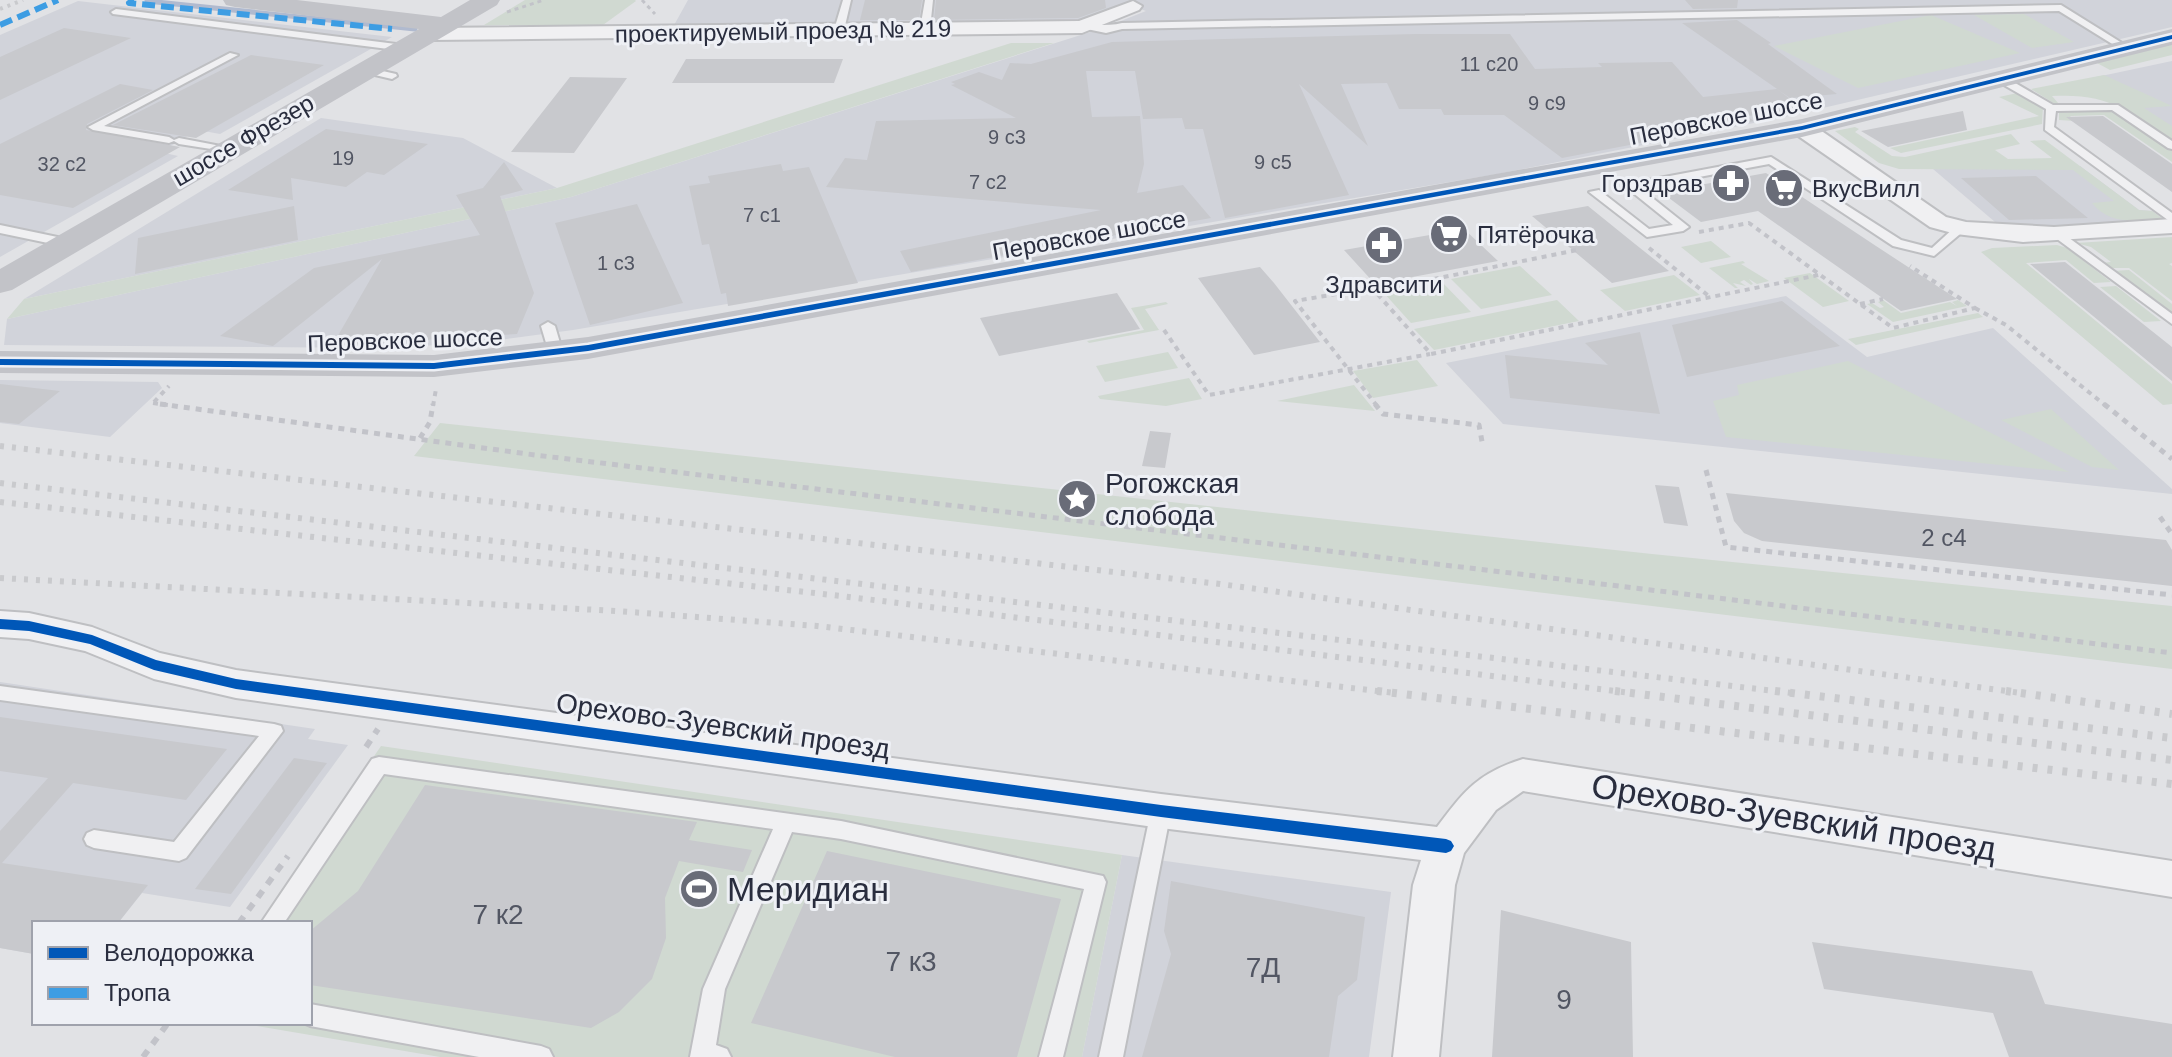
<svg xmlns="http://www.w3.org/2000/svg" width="2172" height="1057" viewBox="0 0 2172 1057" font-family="Helvetica,sans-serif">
	<rect width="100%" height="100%" fill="#e1e2e5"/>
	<!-- built -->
	<path fill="#d1d3da" d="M 688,0 L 2172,0 L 2172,27 L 1784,117 L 1497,174 L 573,330 L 476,343 L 382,348 L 4,345 L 7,319 L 571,197 L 1106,27 L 1146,11 L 1127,4 L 1084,22 L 673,27 Z
		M 78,1 L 392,37 L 220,134 L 198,130 L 160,152 L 178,156 L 0,257 L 0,35 Z
		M 2172,61 L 2172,131 L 2091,78 L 2106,75 Z
		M 321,118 L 463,138 L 557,188 L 24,299 Z
		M 2080,166 L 2139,210 L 2152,211 L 2166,222 L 2089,226 L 2005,224 L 1995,222 L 1933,169 Z
		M 1786,296 L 1867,357 L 1993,328 L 2172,489 L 2172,494 L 1503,424 L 1446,363 Z
		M 0,380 L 158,382 L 162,388 L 110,437 L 0,423 Z
		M 0,682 L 315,729 L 308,739 L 348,745 L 230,907 L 142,893 L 118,923 L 34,923 L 34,954 L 0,948 Z
		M 1122,855 L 1391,892 L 1369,1057 L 1082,1057 Z"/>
	<!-- green -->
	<path fill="#d0d9d1" d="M 525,0 L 635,0 L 636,1 L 603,25 L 484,25 Z
		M 2024,14 L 2074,42 L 2032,48 L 1974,15 Z
		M 1931,15 L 2020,53 L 1858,88 L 1774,46 Z
		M 1011,43 L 1054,43 L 571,197 L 7,319 L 24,299 L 557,188 Z
		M 2172,44 L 2172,55 L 2110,70 L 2097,63 Z
		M 2104,75 L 2172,106 L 2144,108 L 2172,126 L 2172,141 C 2125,110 2110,93 2052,96 L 2059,104 L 2055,104 L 2031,89 Z
		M 2022,92 L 2043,106 L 2042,124 L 1901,153 L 1890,148 L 2039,116 L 1999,97 Z
		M 2114,110 L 2172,151 L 2172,162 L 2104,115 L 2070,116 L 2075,121 L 2059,120 L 2059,113 L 2063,111 Z
		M 1855,127 L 1859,129 L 1855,132 L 1892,156 L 1905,157 L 2011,134 L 2020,144 L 1995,150 L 2008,159 L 2052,158 L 2030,141 L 2045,140 L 2139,210 L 2152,211 L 2163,219 C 2134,220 2111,226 2092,203 L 2114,201 L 2073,170 L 1899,169 L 1879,163 L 1835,131 Z
		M 2172,237 L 2172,263 L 2169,264 L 2172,266 L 2172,301 L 2129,268 L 2109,268 L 2102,263 L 2111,262 L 2091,247 L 2076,243 Z
		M 1711,241 L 1731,257 L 1701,263 L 1681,247 Z
		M 2057,245 L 2067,248 L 2111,282 L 2094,283 L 2066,260 L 2026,263 L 2172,384 L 2172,404 L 2163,405 L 1981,252 L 1992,248 Z
		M 1743,261 L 1745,263 L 1741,264 L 1769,281 L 1757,284 L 1749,279 L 1753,284 L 1751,285 L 1744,280 L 1740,282 L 1746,286 L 1733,283 L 1738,288 L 1735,288 L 1709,268 Z
		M 1520,266 L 1552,295 L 1481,309 L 1451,279 Z
		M 2129,270 L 2172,304 L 2172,317 L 2112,271 Z
		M 1810,273 L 1849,301 L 1823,307 L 1784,278 Z
		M 1674,275 L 1700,295 L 1625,311 L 1600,290 Z
		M 1441,281 L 1471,312 L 1411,323 L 1383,292 Z
		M 2116,286 L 2161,321 L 2144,322 L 2100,287 Z
		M 1557,300 L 1579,321 L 1434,350 L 1414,329 Z
		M 1883,300 L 1901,313 L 1950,302 L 1957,306 L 1952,302 L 1958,300 L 1967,306 L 1893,322 L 1867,304 L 1872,303 L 1880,308 L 1884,307 L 1878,302 Z
		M 1166,302 L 1168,304 L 1145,309 L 1159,330 L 1089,343 L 1087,341 L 1144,330 L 1131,308 Z
		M 1978,313 L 1983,317 L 1856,345 L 1848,339 Z
		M 1168,352 L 1178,368 L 1105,382 L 1096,366 Z
		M 1417,360 L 1438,386 L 1373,398 L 1353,371 Z
		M 1848,361 L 2069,472 L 1726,437 L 1713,401 L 1739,395 L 1737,385 Z
		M 1189,378 L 1202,399 L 1166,406 L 1100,399 L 1098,396 Z
		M 1354,385 L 1375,411 L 1277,401 Z
		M 2051,409 L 2119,470 L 2092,467 L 2001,420 Z
		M 440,423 L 1652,554 L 2172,606 L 2172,669 L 414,456 Z
		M 381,746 L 1122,855 L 1082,1057 L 440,1057 L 239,1023 L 310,1023 L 310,923 L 260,923 Z"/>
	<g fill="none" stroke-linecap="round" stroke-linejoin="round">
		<!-- stream -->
		<path stroke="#b0bacf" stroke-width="5" d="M 147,1 L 415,29"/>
	</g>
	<!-- building -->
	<path fill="#c8c9cd" d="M 865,0 L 922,0 L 919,20 L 860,20 Z
		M 936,0 L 1105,0 L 1106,8 L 1078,18 L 934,20 Z
		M 1685,0 L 1738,0 L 1737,8 L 1693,9 Z
		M 1737,20 L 1771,43 L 1768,44 L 1837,94 L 1790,98 L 1682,23 Z
		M 64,28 L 131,38 L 0,100 L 0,57 Z
		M 1416,34 L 1510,34 L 1535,69 L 1602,67 L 1598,63 L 1672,62 L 1703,97 L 1777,89 L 1805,110 L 1747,116 L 1754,121 L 1562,158 L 1504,115 L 1444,115 L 1441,109 L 1399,109 L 1387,83 L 1341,84 L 1368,146 L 1299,84 L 1349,195 L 1225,218 L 1203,129 L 1185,129 L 1182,118 L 1143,119 L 1135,71 L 1086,71 L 1092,117 L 1140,116 L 1144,164 L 1137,193 L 1183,185 L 1211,218 L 911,272 L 900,251 L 1101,210 L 826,187 L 845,158 L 867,160 L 876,121 L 1016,118 L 951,85 L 955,84 L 951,82 L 979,72 L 1002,80 L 1010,63 L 1031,64 L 1112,42 Z
		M 251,55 L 324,65 L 196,138 L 113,125 Z
		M 686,59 L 843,59 L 834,83 L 672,83 Z
		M 570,77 L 627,78 L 574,153 L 511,152 Z
		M 120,84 L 153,90 L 87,124 L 86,130 L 180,147 L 73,208 L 0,195 L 0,144 Z
		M 1963,111 L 1967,130 L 1888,147 L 1861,131 Z
		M 2103,116 L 2172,164 L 2172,192 L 2066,117 Z
		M 326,129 L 428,144 L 384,175 L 367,172 L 346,187 L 291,178 L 293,200 L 228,190 Z
		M 504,162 L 523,190 L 500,196 L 534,293 L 517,334 L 332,346 L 382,259 L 273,346 L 220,336 L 314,268 L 480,235 L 456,195 L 483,188 Z
		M 781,164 L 783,171 L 809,167 L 858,283 L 728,306 L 726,293 L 721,294 L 709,244 L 702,245 L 689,186 L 710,183 L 708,176 Z
		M 1766,173 L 1876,246 L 1957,299 L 1901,311 L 1758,211 L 1701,222 L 1661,192 Z
		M 2036,176 L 2088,218 L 2009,220 L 1961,178 Z
		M 637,204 L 683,303 L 590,325 L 555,223 Z
		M 294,206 L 298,240 L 135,274 L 138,238 Z
		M 1588,206 L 1635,244 L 1669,271 L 1612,283 L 1532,216 Z
		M 1464,229 L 1498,261 L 1375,284 L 1344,250 Z
		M 2065,262 L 2172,347 L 2172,381 L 2030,264 Z
		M 1260,267 L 1274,283 L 1320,342 L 1254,355 L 1198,278 Z
		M 1117,293 L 1140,329 L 999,356 L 980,318 Z
		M 1782,301 L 1840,346 L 1687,377 L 1672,325 Z
		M 1640,332 L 1660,414 L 1510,398 L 1505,355 L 1608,365 L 1585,343 Z
		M 0,384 L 60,391 L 19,424 L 0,422 Z
		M 1150,431 L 1171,433 L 1165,468 L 1142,466 Z
		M 1655,485 L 1679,487 L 1688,526 L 1664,523 Z
		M 1726,493 L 2166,540 L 2172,550 L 2172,586 L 1762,541 L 1744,533 L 1734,521 Z
		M 0,717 L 227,749 L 186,800 L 73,783 L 2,863 L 148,885 L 118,923 L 34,923 L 34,954 L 0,948 L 0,831 L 48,778 L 0,771 Z
		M 294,758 L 327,763 L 231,894 L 195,889 Z
		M 425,785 L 697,822 L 689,840 L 752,850 L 743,872 L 679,861 L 665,898 L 666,938 L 652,979 L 619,1012 L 591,1028 L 310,985 L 310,931 L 358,891 Z
		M 827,851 L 1061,899 L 1017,1057 L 895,1057 L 751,1023 Z
		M 1171,881 L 1365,917 L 1357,980 L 1338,996 L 1329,1057 L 1142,1057 L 1171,954 L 1164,931 Z
		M 1501,910 L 1631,942 L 1633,1057 L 1492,1057 Z
		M 1812,942 L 2032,971 L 2045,1004 L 2172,1024 L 2172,1057 L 2009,1057 L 1993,1013 L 1824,989 Z"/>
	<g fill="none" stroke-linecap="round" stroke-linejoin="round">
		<!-- lane casing -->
		<g stroke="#bebfc2" stroke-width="4">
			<path id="lane" d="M 843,0 L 851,0 L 844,30 L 839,33 L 834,30 Z
				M 925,0 L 933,0 L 930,29 L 925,32 L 920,29 Z
				M 2061,5 L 2130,48 L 2122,50 L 2059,11 L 1122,29 L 1106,33 L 1077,27 C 1086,23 1107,27 1122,23 Z
				M 116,9 L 404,45 L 409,48 L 404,51 L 113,14 L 111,12 Z
				M 230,53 L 238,55 L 104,126 L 169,137 L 174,140 L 179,138 L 226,147 L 231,150 L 230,152 L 179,144 L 174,141 L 169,143 L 93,130 L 88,127 Z
				M 365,67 L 396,74 L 397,76 L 392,79 L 362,72 L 360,70 Z
				M 1997,77 L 2005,77 L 2053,105 L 2118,105 L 2172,141 L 2172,149 L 2168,148 L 2112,110 L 2056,111 L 2054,127 L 2172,213 L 2172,223 L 2045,130 L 2046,109 L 1997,81 Z
				M 1771,157 L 1901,240 L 1932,248 L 1956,226 L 1960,225 L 1966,229 L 1934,256 L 1893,246 L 1769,164 L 1640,188 L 1689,227 L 1683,231 L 1647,237 L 1589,192 L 1599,190 L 1649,229 L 1673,225 L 1627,188 L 1627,184 Z
				M 0,225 L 67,239 L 73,243 L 67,247 L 0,233 Z
				M 2057,229 L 2172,314 L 2172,324 L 2053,236 L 2053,230 Z
				M 548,322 L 555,326 L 563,353 L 561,356 L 551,356 L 549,353 L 541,326 Z
				M 0,686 L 274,724 L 281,726 L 283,731 L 186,858 L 179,861 L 94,848 L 87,845 L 84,839 L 87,833 L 94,830 L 174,842 L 259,736 L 0,700 Z
				M 379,757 L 841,821 L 1103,876 L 1106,882 L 1063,1057 L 1039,1057 L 1084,889 L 841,839 L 792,832 L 725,989 L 716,1045 L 727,1049 L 731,1057 L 690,1057 L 703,989 L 773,829 L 384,774 L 284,923 L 261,923 L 372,759 Z
				M 1161,803 L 1168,805 L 1171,811 L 1123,1057 L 1099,1057 L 1151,811 L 1154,805 Z
				M 310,1004 L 541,1046 L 549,1049 L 553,1057 L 479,1057 L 310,1026 L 303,1023 L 310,1023 Z"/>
		</g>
		<!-- street casing -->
		<g stroke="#bebfc2" stroke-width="4">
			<path id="street" d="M 1133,1 L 1142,6 L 1139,10 L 1082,33 L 429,40 L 420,34 L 429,28 L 1079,21 Z
				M 1802,122 L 1810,123 L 1946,217 L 1966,222 L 2054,227 L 2172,219 L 2172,233 L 2023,242 L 1956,234 L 1930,227 L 1794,133 L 1791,128 Z
				M 0,611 L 29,613 L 92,627 L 160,653 L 236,670 L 1161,794 L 1437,827 C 1464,791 1478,773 1523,759 L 2172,861 L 2172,897 L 1523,791 L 1496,810 L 1464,853 L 1455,885 L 1439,1057 L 1393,1057 L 1413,885 L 1421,860 L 1161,828 L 236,698 L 154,679 L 85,651 L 29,639 L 0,637 Z"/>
		</g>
		<!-- path-far3 -->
		<path stroke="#c2c3c9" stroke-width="3" stroke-dasharray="4 4" stroke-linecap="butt" d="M 642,0 L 655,14
			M 507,12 L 544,0"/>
		<!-- path-far2 -->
		<path stroke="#c2c3c9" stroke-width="4" stroke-dasharray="5 5" stroke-linecap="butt" d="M 1699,232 L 1749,223 L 1893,328 L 1975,308 L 1910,266
			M 1649,248 L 1710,297
			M 1375,291 L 1577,250
			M 1860,304 L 1883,299
			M 1975,308 L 2006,325 L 2106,406
			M 1164,330 L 1209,395 L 1430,354
			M 154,402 L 169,386
			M 153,403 L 175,406
			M 433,406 L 436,389
			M 1377,406 L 1295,301 L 1372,288 L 1431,354 L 1819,275"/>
		<!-- path-far1 -->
		<path stroke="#c2c3c9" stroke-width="5" stroke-dasharray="6 6" stroke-linecap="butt" d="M 160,404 L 535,455 L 2172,653
			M 1375,404 L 1383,414 L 1479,425 L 1483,447
			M 2104,404 L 2172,459
			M 420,438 L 430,422 L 433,404
			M 1706,470 L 1726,547 L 2172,595
			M 2160,517 L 2172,534"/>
		<!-- path -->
		<path stroke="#c2c3c9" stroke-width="6" stroke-dasharray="8 8" stroke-linecap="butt" d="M 366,747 L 378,729
			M 239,923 L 288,856
			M 143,1057 L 168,1023"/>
		<!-- lane -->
		<use href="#lane" fill="#f0f0f2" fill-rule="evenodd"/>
		<!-- street -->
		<use href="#street" fill="#f0f0f2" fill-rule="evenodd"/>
		<!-- secondary -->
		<path fill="#c2c3c8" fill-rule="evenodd" d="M 223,0 L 297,0 L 441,17 L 470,0 L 500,0 L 497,5 L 12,290 L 0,293 L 0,269 L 419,29 L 235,7 L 226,5 Z
			M 2172,29 L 2172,45 L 1802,137 L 588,359 L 434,377 L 0,373 L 0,351 L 434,355 L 588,337 L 1802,119 Z"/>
		<!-- rail-far2 -->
		<path stroke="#c9cacd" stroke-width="4" stroke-dasharray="3 5" stroke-linecap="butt" d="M 0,9 L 23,0"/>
		<!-- rail-far1 -->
		<path stroke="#c9cacd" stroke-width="6" stroke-dasharray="4 8" stroke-linecap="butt" d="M 0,446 L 1220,584 L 2021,693
			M 0,483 L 1792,693
			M 0,502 L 841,596 L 1631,693
			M 0,578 L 617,611 L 817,626 L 1395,693"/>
		<!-- rail -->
		<path stroke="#c9cacd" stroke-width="8" stroke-dasharray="5 10" stroke-linecap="butt" d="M 1377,691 L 2172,784
			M 1615,691 L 2172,760
			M 1775,691 L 2172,738
			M 2006,691 L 2172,714"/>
		<!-- quiet -->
		<path stroke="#3d9de3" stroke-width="6" stroke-dasharray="13 6" stroke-linecap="butt" d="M 134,0 L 129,3 L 392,29
			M 0,25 L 58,0"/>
		<!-- cycleway casing -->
		<g stroke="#eef0f5" stroke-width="5">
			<path id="cycleway" d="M 2172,35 L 2172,39 L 1802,130 L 588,351 L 434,369 L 0,365 L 0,359 L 434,363 L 588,345 L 1802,126 Z
				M 0,619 L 29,621 L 92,635 L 156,660 L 236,679 L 1161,805 L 1446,839 L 1451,841 L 1454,846 L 1451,851 L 1446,853 L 1161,817 L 236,689 L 154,670 L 90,644 L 29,631 L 0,629 Z"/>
		</g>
		<!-- cycleway -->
		<use href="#cycleway" fill="#0057b8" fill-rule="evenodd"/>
	</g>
	<!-- icons -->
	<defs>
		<g id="pharmacy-disc" transform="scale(2)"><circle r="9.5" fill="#696c78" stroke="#eef0f5"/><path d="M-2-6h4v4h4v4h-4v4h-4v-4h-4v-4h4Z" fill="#fff"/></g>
		<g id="supermarket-disc" transform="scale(2)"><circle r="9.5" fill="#696c78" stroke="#eef0f5"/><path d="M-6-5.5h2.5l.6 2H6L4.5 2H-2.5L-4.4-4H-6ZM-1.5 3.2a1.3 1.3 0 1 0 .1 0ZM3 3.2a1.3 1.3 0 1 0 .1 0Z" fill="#fff"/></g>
		<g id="sight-disc" transform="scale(2)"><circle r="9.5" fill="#696c78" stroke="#eef0f5"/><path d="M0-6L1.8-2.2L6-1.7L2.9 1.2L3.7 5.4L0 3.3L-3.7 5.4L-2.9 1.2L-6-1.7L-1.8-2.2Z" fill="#fff"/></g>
		<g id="stadium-disc" transform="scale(2)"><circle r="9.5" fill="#696c78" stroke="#eef0f5"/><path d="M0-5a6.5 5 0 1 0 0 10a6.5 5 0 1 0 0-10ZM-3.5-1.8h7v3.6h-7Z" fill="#fff"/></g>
	</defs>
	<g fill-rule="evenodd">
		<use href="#pharmacy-disc" x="1731" y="183"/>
		<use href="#supermarket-disc" x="1784" y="188"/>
		<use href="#supermarket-disc" x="1449" y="234"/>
		<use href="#pharmacy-disc" x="1384" y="245"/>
		<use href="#sight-disc" x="1077" y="499"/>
		<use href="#stadium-disc" x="699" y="889"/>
	</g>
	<g text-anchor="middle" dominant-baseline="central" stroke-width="6" stroke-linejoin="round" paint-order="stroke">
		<!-- far-number labels -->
		<g font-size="20" fill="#525663">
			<text x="1489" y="64">11 с20</text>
			<text x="1547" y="103">9 с9</text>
			<text x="1007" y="137">9 с3</text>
			<text x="343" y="158">19</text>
			<text x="1273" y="162">9 с5</text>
			<text x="62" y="164">32 с2</text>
			<text x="988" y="182">7 с2</text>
			<text x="762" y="215">7 с1</text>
			<text x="616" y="263">1 с3</text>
		</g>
		<!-- far-street labels -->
		<g font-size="24" fill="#292d3e" stroke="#eef0f5">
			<text transform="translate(783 31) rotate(-1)">проектируемый проезд № 219</text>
			<text transform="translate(1726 118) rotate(-11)">Перовское шоссе</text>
			<text transform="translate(243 140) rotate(-30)">шоссе Фрезер</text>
			<text transform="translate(1089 235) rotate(-10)">Перовское шоссе</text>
			<text transform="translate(405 340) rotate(-2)">Перовское шоссе</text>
		</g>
		<!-- far-poi labels -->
		<g font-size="24" fill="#292d3e" stroke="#eef0f5" text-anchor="start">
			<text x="1703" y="183" text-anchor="end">Горздрав</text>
			<text x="1812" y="188">ВкусВилл</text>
			<text x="1477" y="234">Пятёрочка</text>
			<text x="1384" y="284" text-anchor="middle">Здравсити</text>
		</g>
		<!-- number labels -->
		<g font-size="24" fill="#525663">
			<text x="1944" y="537">2 с4</text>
		</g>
		<!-- poi labels -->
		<g font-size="28" fill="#292d3e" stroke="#eef0f5" text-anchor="start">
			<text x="1105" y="483">Рогожская<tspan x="1105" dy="32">слобода</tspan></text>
		</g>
		<!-- street labels -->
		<g font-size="28" fill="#292d3e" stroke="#eef0f5">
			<text transform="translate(723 726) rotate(8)">Орехово-Зуевский проезд</text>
		</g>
		<!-- near-number labels -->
		<g font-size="28" fill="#525663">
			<text x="498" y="914">7 к2</text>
			<text x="911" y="961">7 к3</text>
			<text x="1263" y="967">7Д</text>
			<text x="1564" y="999">9</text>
		</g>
		<!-- near-street labels -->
		<g font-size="34" fill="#292d3e" stroke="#eef0f5">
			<text transform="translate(1794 817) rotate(9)">Орехово-Зуевский проезд</text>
		</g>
		<!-- near-poi labels -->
		<g font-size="34" fill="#292d3e" stroke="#eef0f5" text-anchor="start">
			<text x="727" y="889">Меридиан</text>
		</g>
	</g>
	<!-- legend -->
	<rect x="32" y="921" width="280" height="104" fill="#eef0f5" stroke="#9fa2ac" stroke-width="2"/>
	<rect x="48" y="947" width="40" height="12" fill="#0057b8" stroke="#9fa2ac" stroke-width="2"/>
	<text x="104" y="961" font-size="24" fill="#292d3e">Велодорожка</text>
	<rect x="48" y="987" width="40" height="12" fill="#3d9de3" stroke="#9fa2ac" stroke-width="2"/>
	<text x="104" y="1001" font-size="24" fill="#292d3e">Тропа</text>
</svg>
